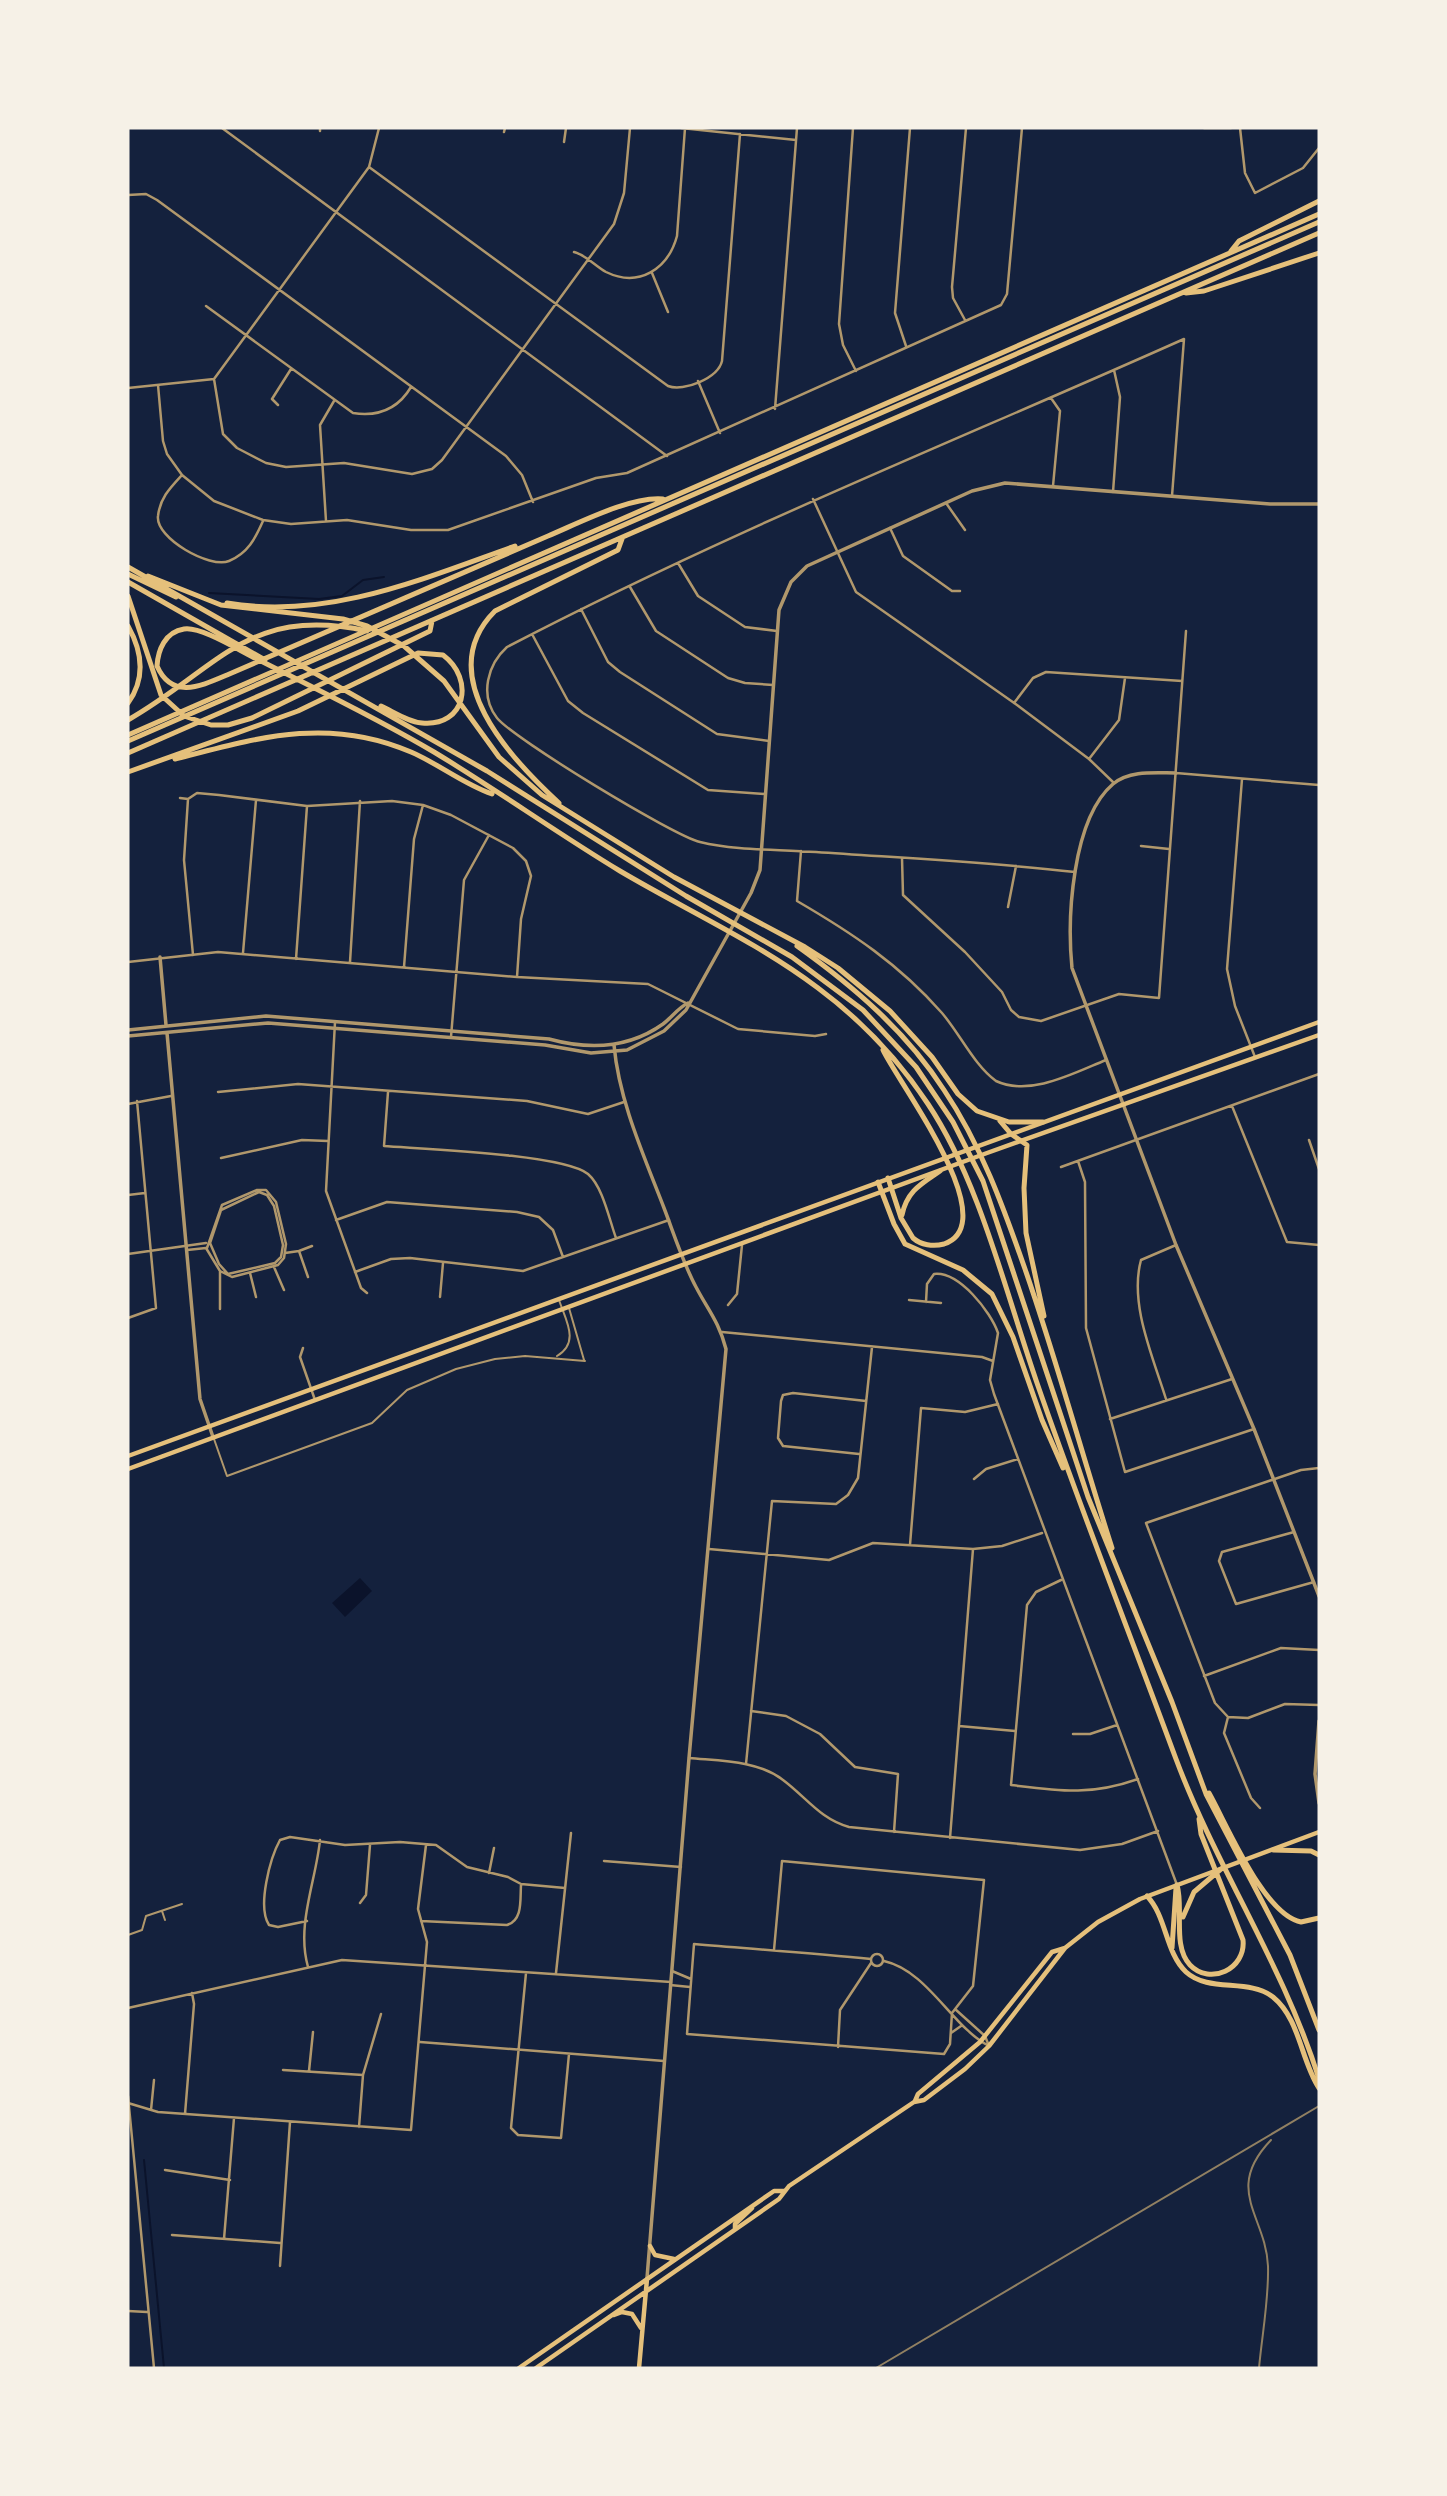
<svg xmlns="http://www.w3.org/2000/svg" width="1447" height="2496" viewBox="0 0 1447 2496" font-family="'Work Sans',sans-serif">
	<rect width="100%" height="100%" fill="#14213d"/>
	<!-- water -->
	<path fill="#0b132b" d="M 360,1578 L 372,1591 L 345,1617 L 332,1603 Z"/>
	<g fill="none" stroke-linecap="round" stroke-linejoin="round">
		<!-- stream -->
		<path stroke="#0b132b" stroke-width="2" d="M 209,593 L 319,599 L 342,596 L 363,580 L 384,577
			M 144,2160 L 164,2368"/>
		<!-- service -->
		<path stroke="#b1986c" stroke-width="2" d="M 569,1308 L 584,1360
			M 557,1356 C 580,1342 566,1321 559,1300
			M 214,1439 L 227,1476 L 372,1423 L 407,1390 L 456,1369 L 495,1359 L 525,1356 L 585,1361
			M 162,1911 L 165,1920
			M 128,1935 L 142,1930 L 146,1916 L 182,1904"/>
		<!-- minor -->
		<path stroke="#b1986c" stroke-width="2.5" d="M 222,128 L 667,456
			M 681,128 L 796,140
			M 853,128 L 839,324 L 843,345 L 856,371
			M 1204,128 L 1231,128
			M 1240,128 L 1245,173 L 1255,193 L 1303,168 L 1319,148
			M 320,131 L 320,128
			M 504,132 L 505,128
			M 564,142 L 566,128
			M 369,167 L 668,386 C 684,392 718,378 722,361 L 740,134
			M 128,195 L 146,194 L 157,200 L 506,456 L 522,475 L 533,502
			M 574,252 C 586,255 595,266 606,272 C 639,288 668,269 677,236 L 685,128
			M 652,273 L 668,312
			M 206,306 L 353,413 C 379,417 398,409 411,387
			M 965,320 L 953,298 L 952,287 L 966,128
			M 906,346 L 895,313 L 910,128
			M 214,379 L 223,434 L 237,448 L 266,463 L 286,467 L 344,463 L 412,474 L 432,469 L 442,460 L 614,224 L 624,193 L 630,128
			M 698,381 L 720,433
			M 158,385 L 163,441 L 167,454 L 182,475 L 214,501 L 263,520 L 291,524 L 347,520 L 411,530 L 448,530 L 596,478 L 627,473 L 1001,305 L 1007,294 L 1022,128
			M 128,388 L 214,379 L 369,167 L 379,128
			M 1051,398 L 1060,411 L 1053,486
			M 278,405 L 272,399 L 291,369
			M 775,409 L 797,128
			M 182,475 C 170,488 160,498 158,516 C 155,538 210,569 229,561 C 248,553 255,539 263,521
			M 1113,492 L 1120,397 L 1114,370
			M 813,499 L 856,592 L 1017,705 L 1089,759 L 1114,783
			M 946,503 L 965,530
			M 326,521 L 320,425 L 334,401
			M 890,528 L 903,556 L 952,591 L 960,591
			M 678,563 L 698,596 L 745,627 L 777,631
			M 630,587 L 656,631 L 728,678 L 745,683 L 773,685
			M 581,609 L 608,662 L 620,672 L 717,734 L 769,741
			M 532,634 L 568,701 L 583,713 L 708,790 L 765,794
			M 1014,703 L 1033,678 L 1046,672 L 1182,681
			M 1089,759 L 1119,720 L 1125,678
			M 1176,773 L 1319,785
			M 1242,779 L 1227,969 L 1235,1006 L 1255,1057
			M 180,798 L 188,799 L 197,793 L 219,795 L 307,806 L 392,801 L 423,805 L 451,815 L 513,848 L 526,861 L 531,876 L 521,919 L 517,977
			M 188,799 L 184,860 L 193,955
			M 1141,846 L 1169,849
			M 801,851 L 797,901 C 852,933 899,964 942,1013 C 960,1034 974,1065 996,1081 C 1030,1097 1074,1073 1106,1060
			M 902,858 L 903,895 L 965,952 L 1002,992 L 1011,1010 L 1019,1017 L 1041,1021 L 1119,994 L 1159,998 L 1186,631
			M 1075,872 C 989,862 902,858 816,852 C 778,849 737,851 700,842 C 674,836 514,739 497,718 C 479,695 488,664 507,647 C 727,532 958,440 1184,339 L 1172,496
			M 1008,907 L 1016,866
			M 243,953 L 256,800
			M 296,959 L 307,806
			M 128,962 L 218,952 L 517,977 L 648,984 L 738,1029 L 815,1036 L 826,1034
			M 350,962 L 360,801
			M 404,967 L 414,839 L 423,805
			M 335,1022 L 326,1191 L 361,1288 L 367,1293
			M 451,1037 L 464,880 L 489,835
			M 218,1092 L 298,1084 L 527,1101 L 588,1114 L 624,1102
			M 388,1092 L 384,1146 C 422,1149 563,1154 588,1174 C 603,1187 609,1219 616,1238
			M 128,1104 L 171,1096
			M 1232,1106 L 1287,1242 L 1319,1245
			M 1309,1140 L 1319,1169
			M 221,1158 L 302,1140 L 328,1141
			M 1078,1161 L 1085,1182 L 1086,1328 L 1125,1472 L 1254,1429
			M 1061,1167 L 1319,1074
			M 259,1192 L 267,1195 L 274,1206 L 283,1245 L 281,1257 L 275,1263 L 228,1274 L 219,1264 L 210,1243 L 221,1210 Z
			M 128,1195 L 145,1193
			M 336,1220 L 387,1202 L 517,1212 L 539,1217 L 553,1230 L 563,1257
			M 187,1250 L 206,1248 L 220,1271 L 232,1277 L 278,1265 L 284,1258 L 286,1244 L 276,1202 L 266,1190 L 257,1190 L 222,1205 L 207,1248
			M 285,1253 L 299,1251
			M 128,1254 L 206,1243
			M 274,1267 L 284,1290
			M 355,1272 L 391,1259 L 410,1258 L 523,1271 L 669,1220
			M 250,1273 L 256,1297
			M 308,1277 L 299,1251 L 312,1246
			M 440,1297 L 443,1263
			M 909,1300 L 941,1303
			M 926,1302 L 927,1284 L 934,1274 C 959,1271 991,1312 998,1333 L 990,1380 L 994,1394 L 1177,1885
			M 728,1305 L 737,1294 L 742,1245
			M 220,1309 L 220,1271
			M 128,1318 L 156,1308 L 137,1101
			M 722,1332 L 982,1357 L 993,1361
			M 303,1348 L 300,1357 L 315,1400
			M 1166,1399 C 1153,1357 1129,1304 1141,1260 L 1176,1245
			M 1110,1419 L 1232,1379
			M 859,1454 L 783,1446 L 778,1438 L 781,1401 L 783,1395 L 793,1393 L 866,1401
			M 974,1479 L 986,1469 L 1018,1459
			M 1294,1532 L 1222,1552 L 1219,1561 L 1236,1604 L 1314,1582
			M 910,1545 L 921,1408 L 965,1412 L 998,1404
			M 709,1549 L 829,1560 L 873,1543 L 973,1549 L 1002,1546 L 1042,1533
			M 1061,1580 L 1036,1592 L 1027,1605 L 1011,1785 C 1060,1791 1090,1796 1138,1779
			M 1204,1676 L 1281,1648 L 1319,1650
			M 751,1711 L 786,1716 L 820,1734 L 855,1767 L 898,1774 L 894,1832
			M 1228,1717 L 1215,1703 L 1146,1523 L 1301,1470 L 1319,1468
			M 1228,1717 L 1224,1733 L 1251,1798 L 1260,1808
			M 1228,1717 L 1248,1718 L 1285,1704 L 1319,1705
			M 959,1726 L 1015,1731
			M 1073,1734 L 1090,1734 L 1117,1725
			M 689,1758 C 720,1761 757,1760 783,1780 C 806,1797 820,1819 849,1827 L 1080,1850 L 1122,1844 L 1158,1831
			M 746,1764 L 772,1501 L 836,1504 L 848,1495 L 858,1478 L 872,1347
			M 950,1838 L 973,1549
			M 604,1861 L 681,1867
			M 489,1873 L 494,1848
			M 360,1903 L 366,1895 L 370,1845
			M 307,1921 L 278,1927 L 269,1925 C 257,1907 270,1858 280,1840 L 290,1837 L 345,1845 L 400,1842 L 436,1845 L 467,1867 L 508,1877 L 521,1884 L 565,1888
			M 421,1921 L 507,1925 C 523,1920 520,1900 521,1885
			M 774,1950 L 782,1861 L 984,1880 L 973,1986 L 952,2013 L 950,2044 L 944,2054 L 687,2034 L 694,1944 C 753,1949 812,1953 871,1959
			M871 1960a6 6 0 1 1 12 0a6 6 0 1 1-12 0Z
			M 884,1961 C 928,1971 952,2027 989,2046
			M 308,1967 C 296,1925 316,1881 320,1840
			M 672,1971 L 691,1979
			M 526,1973 L 511,2128 L 518,2135 L 561,2138 L 569,2054
			M 556,1973 L 571,1833
			M 670,1985 L 690,1987
			M 128,2008 L 342,1960 L 671,1982
			M 955,2009 L 985,2036 L 989,2046
			M 951,2033 L 961,2026
			M 420,2042 L 664,2061
			M 838,2047 L 840,2010 L 871,1963
			M 283,2070 L 363,2075
			M 309,2071 L 313,2032
			M 128,2096 L 154,2368
			M 128,2103 L 158,2112 L 411,2130 L 427,1942 L 418,1909 L 426,1845
			M 151,2110 L 154,2080
			M 185,2114 L 194,2004 L 192,1993
			M 359,2127 L 363,2075 L 381,2014
			M 165,2170 L 230,2180
			M 172,2235 L 280,2243
			M 224,2239 L 234,2118
			M 280,2266 L 290,2122
			M 128,2311 L 147,2312"/>
		<!-- tertiary -->
		<path stroke="#b1986c" stroke-width="3.5" d="M 1176,773 C 1155,773 1130,770 1113,784 C 1072,819 1067,918 1072,968 L 1176,1245 L 1254,1429 L 1319,1596
			M 160,957 L 166,1025
			M 128,1030 L 266,1016 L 549,1039 C 589,1050 628,1049 663,1024 C 672,1017 678,1008 688,1003
			M 167,1033 L 200,1399 L 213,1437
			M 128,1036 L 268,1023 L 545,1045 L 591,1053 L 627,1050 L 664,1031 L 686,1010 L 751,893 L 760,870 L 779,610 L 791,582 L 807,566 L 972,491 L 1005,483 L 1270,504 L 1319,504
			M 614,1045 C 619,1101 644,1156 664,1208 C 674,1234 683,1263 696,1287 C 708,1310 719,1322 726,1349 L 689,1758 L 647,2278
			M 1319,1721 L 1315,1774 L 1319,1803"/>
		<!-- secondary -->
		<path stroke="#e5c07b" stroke-width="4.5" d="M 915,2101 L 918,2094 L 980,2042 L 1052,1952 L 1065,1948 L 1098,1922 L 1140,1899 L 1319,1832
			M 735,2229 L 735,2224 L 752,2208
			M 650,2246 L 655,2255 L 674,2259
			M 614,2315 L 622,2312 L 632,2314 L 641,2328
			M 519,2368 L 774,2191 L 784,2191
			M 536,2368 L 779,2199 L 789,2186 L 914,2102 L 924,2100 L 965,2069 L 989,2046 L 1065,1948
			M 639,2368 L 647,2279"/>
		<!-- primary -->
		<path stroke="#e5c07b" stroke-width="4.5" d="M 128,1456 L 1319,1022
			M 128,1469 L 987,1153 L 1319,1035"/>
		<!-- motorway -->
		<path stroke="#e5c07b" stroke-width="5" d="M 1231,251 L 1239,241 L 1319,201
			M 1186,293 L 1204,291 L 1319,253
			M 663,499 C 631,496 579,523 548,536 L 227,675 C 201,686 172,700 157,666 C 158,650 165,632 184,629 C 201,626 240,651 257,659 C 316,689 377,718 434,752 C 497,790 557,833 620,871 C 686,910 757,942 818,988 C 861,1020 898,1059 928,1104 C 980,1182 1006,1294 1037,1383 C 1081,1510 1130,1634 1176,1759 C 1217,1869 1284,1966 1319,2079
			M 128,567 L 487,771 L 686,896 L 792,957 L 863,1010 L 916,1067 L 953,1122 L 983,1181 L 1088,1497 L 1172,1702 L 1206,1794 L 1290,1955 L 1319,2030
			M 128,574 L 176,597
			M 148,576 L 221,605 L 343,619 L 367,626 L 404,646 L 444,681 L 499,757 L 542,795 L 674,877 L 805,947 L 838,968 L 890,1011 L 932,1057 L 958,1094 L 977,1111 L 1009,1122 L 1043,1122
			M 128,582 L 265,660
			M 128,596 L 161,695 L 184,716 L 211,725 L 228,725 L 252,718 L 430,631 L 432,621
			M 227,603 C 328,620 422,579 515,546
			M 128,626 C 142,651 146,678 128,703
			M 128,720 C 219,668 248,605 367,631
			M 128,735 L 1319,214
			M 128,741 L 1319,222
			M 128,753 L 1319,233
			M 175,759 C 257,738 328,716 411,752 C 439,764 463,784 492,794
			M 128,772 L 298,711 L 418,653 L 443,655 C 475,679 466,727 422,723 C 408,722 394,712 381,706
			M 559,803 C 511,759 431,675 495,611 L 618,550 L 622,539
			M 797,946 C 853,986 906,1031 944,1090 C 981,1145 1003,1206 1025,1269 C 1057,1361 1082,1455 1112,1548
			M 883,1050 C 897,1081 1006,1223 944,1244 C 933,1247 921,1245 913,1238 L 901,1218 L 888,1178
			M 1000,1121 L 1011,1134 L 1027,1145 L 1024,1188 L 1026,1233 L 1044,1316
			M 878,1182 L 894,1224 L 905,1244 L 963,1270 L 992,1294 L 1013,1337 L 1042,1420 L 1063,1468
			M 902,1215 C 907,1191 921,1184 940,1171
			M 1209,1793 C 1227,1825 1264,1915 1301,1922 L 1319,1918
			M 1273,1850 L 1311,1851 L 1319,1855
			M 1177,1885 C 1184,1908 1172,1946 1190,1965 C 1210,1986 1246,1969 1243,1940 L 1201,1834 L 1199,1819
			M 1147,1896 C 1167,1917 1165,1952 1186,1972 C 1209,1993 1248,1978 1273,1997 C 1300,2019 1301,2061 1319,2088
			M 1183,1917 L 1194,1892 L 1221,1869
			M 1172,1948 L 1176,1888"/>
		<!-- rail -->
		<path stroke="#918062" stroke-width="2" d="M 876,2368 L 1319,2106
			M 1259,2368 C 1262,2335 1269,2299 1268,2266 C 1266,2216 1223,2190 1271,2140"/>
	</g>
	<!-- border -->
	<rect width="1447" height="2496" fill="none" stroke="#f6f1e7" stroke-width="259"/>
</svg>
